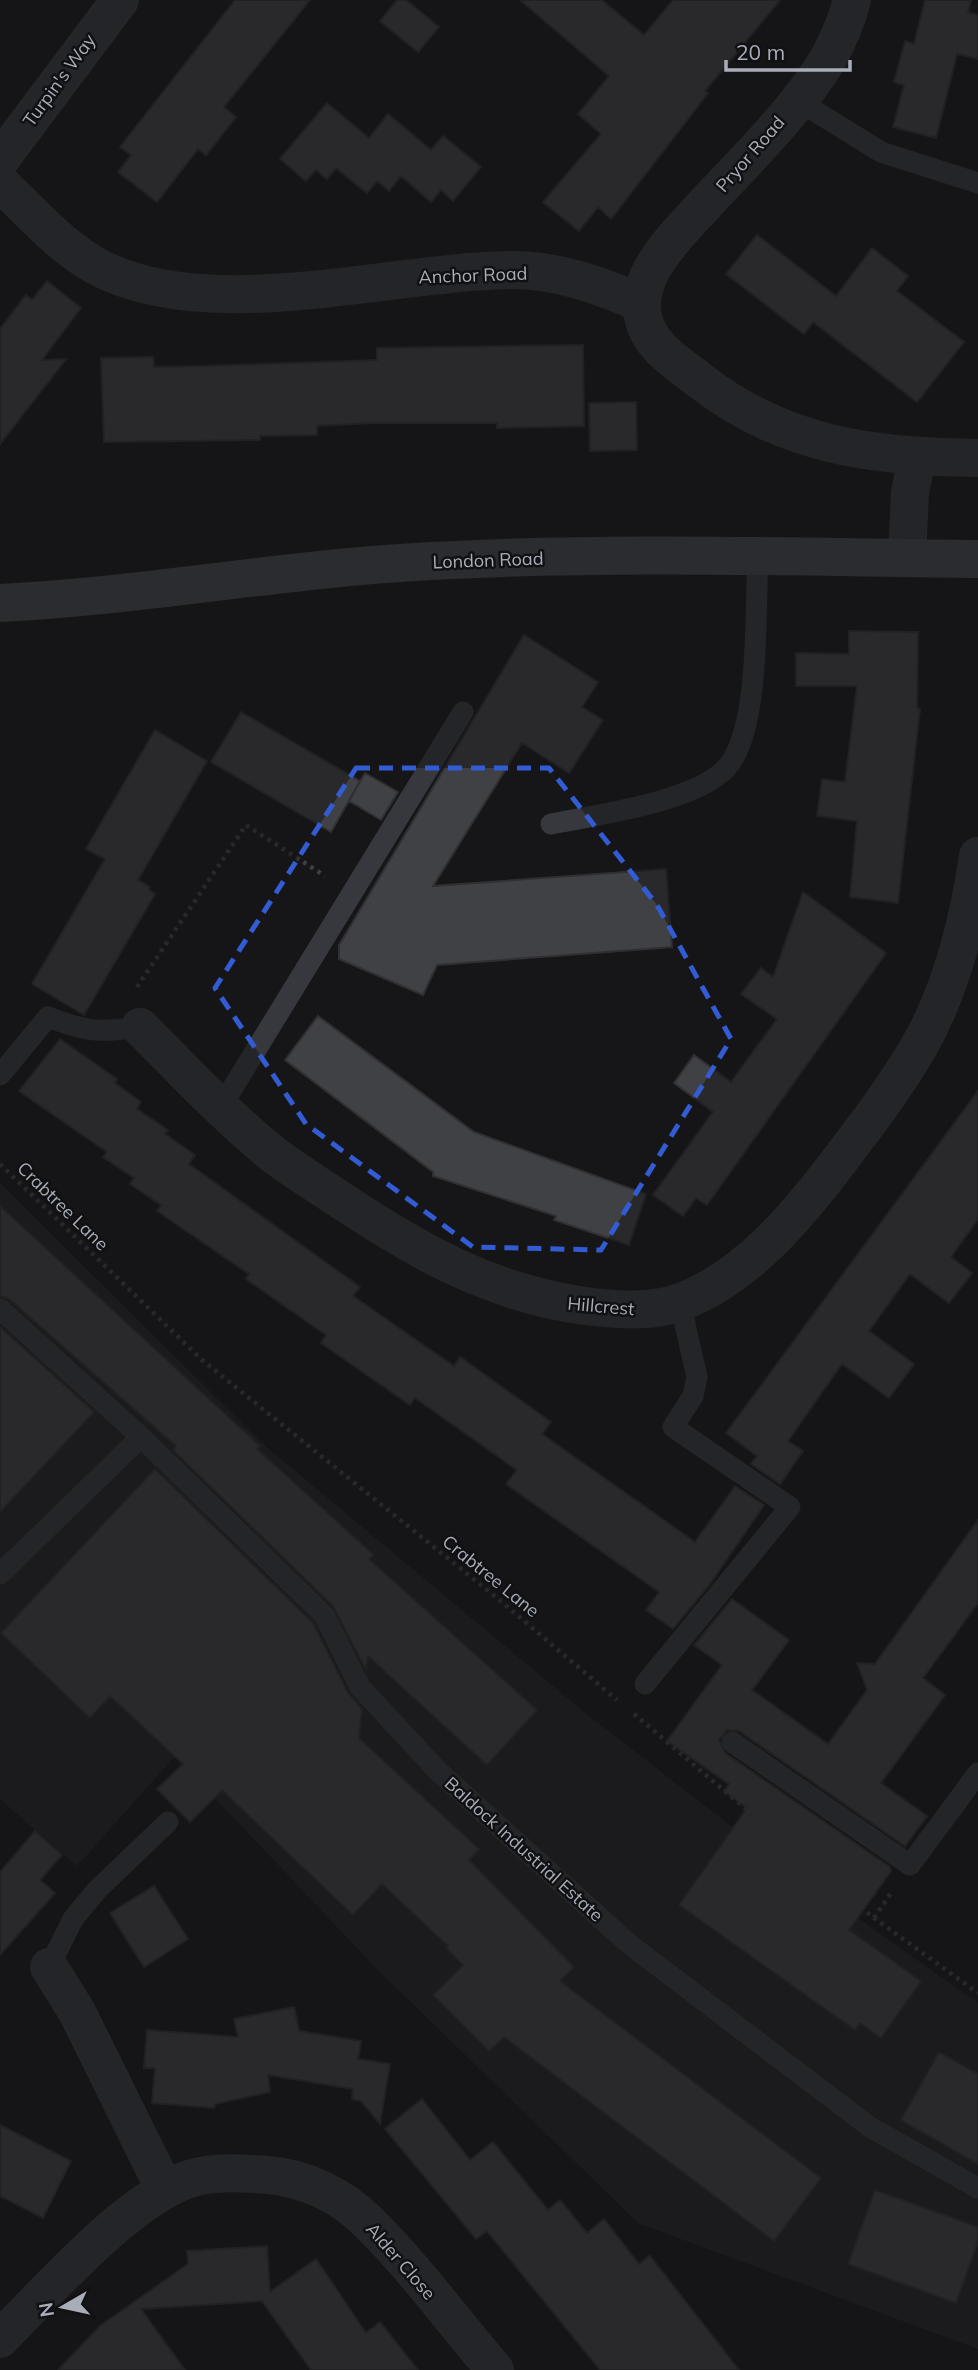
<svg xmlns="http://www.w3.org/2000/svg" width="978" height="2370" viewBox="0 0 978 2370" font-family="Mulish,sans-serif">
	<rect width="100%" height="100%" fill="#161618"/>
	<!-- built -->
	<path fill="#222225" d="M 0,1183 L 264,1445 L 584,1712 L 763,1851 L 978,2003 L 978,2349 L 638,2223 L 377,1969 L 175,1756 L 77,1866 L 0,1799 Z"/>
	<!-- building -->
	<path fill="#404145" stroke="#303034" stroke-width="2" d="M 235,0 L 310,0 L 224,107 L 236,117 L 206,155 L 198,149 L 157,202 L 118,172 L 131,155 L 120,147 Z
		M 397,0 L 406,0 L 439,27 L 418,52 L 380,21 Z
		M 520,0 L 602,0 L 644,35 L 673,0 L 780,0 L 705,91 L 708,93 L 611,219 L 598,207 L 579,231 L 543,202 L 601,134 L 578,114 L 609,76 Z
		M 925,0 L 971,0 L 968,12 L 978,15 L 978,59 L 957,54 L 936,138 L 893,127 L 904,85 L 894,82 L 905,41 L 914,44 Z
		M 327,103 L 369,138 L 388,114 L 431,150 L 443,136 L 481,167 L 453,201 L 441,190 L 431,202 L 401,176 L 389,191 L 377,181 L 367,193 L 336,168 L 327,179 L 316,170 L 306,181 L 280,159 Z
		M 757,235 L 836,296 L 872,248 L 908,276 L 897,291 L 964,342 L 917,402 L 813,322 L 804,334 L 726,274 Z
		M 47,281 L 81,308 L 42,360 L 66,359 L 0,444 L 0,329 L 26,295 L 32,300 Z
		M 583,345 L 584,426 L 497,428 L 497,423 L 371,423 L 317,426 L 317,435 L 260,436 L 260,440 L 104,442 L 101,358 L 153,357 L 154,367 L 205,366 L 377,360 L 377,348 Z
		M 636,402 L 637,450 L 590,451 L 589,403 Z
		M 849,631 L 918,632 L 917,708 L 920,709 L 898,903 L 850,897 L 857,821 L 817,816 L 822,779 L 845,782 L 857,686 L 796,686 L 796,653 L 849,654 Z
		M 524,635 L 598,682 L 582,707 L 603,720 L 569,773 L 522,743 L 433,886 L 666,869 L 672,947 L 437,965 L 423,995 L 339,959 L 339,945 Z
		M 241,712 L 360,781 L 331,832 L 211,762 Z
		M 155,730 L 207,761 L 138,880 L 150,887 L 149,890 L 155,894 L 84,1015 L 32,984 L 105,859 L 86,849 Z
		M 365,773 L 398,792 L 381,820 L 349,801 Z
		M 803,892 L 886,953 L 707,1205 L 696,1198 L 683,1216 L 653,1195 L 713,1112 L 674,1083 L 694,1055 L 731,1082 L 777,1019 L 741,994 L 761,968 L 773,977 Z
		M 318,1016 L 474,1132 L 646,1194 L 629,1245 L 554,1220 L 556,1216 L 433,1176 L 433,1172 L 285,1060 Z
		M 60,1039 L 117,1079 L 115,1083 L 141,1102 L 137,1109 L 168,1130 L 165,1134 L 195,1155 L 189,1164 L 360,1287 L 353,1296 L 454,1366 L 460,1357 L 551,1422 L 542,1434 L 695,1542 L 735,1486 L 764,1505 L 710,1584 L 673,1629 L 646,1610 L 659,1592 L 506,1484 L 517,1470 L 415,1398 L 410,1405 L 321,1343 L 326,1335 L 246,1279 L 249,1274 L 157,1211 L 161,1205 L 130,1184 L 134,1178 L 103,1157 L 107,1152 L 19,1091 Z
		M 978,1091 L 978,1219 L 951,1257 L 972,1273 L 949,1303 L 910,1274 L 869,1331 L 914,1364 L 889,1398 L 842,1364 L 788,1441 L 803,1451 L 780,1484 L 751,1464 L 757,1456 L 726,1433 Z
		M 0,1206 L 260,1446 L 257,1449 L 374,1555 L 369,1559 L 537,1710 L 487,1765 L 368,1656 L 366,1670 L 333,1606 L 173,1450 L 176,1446 L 9,1299 L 0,1296 Z
		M 0,1327 L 94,1412 L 0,1512 Z
		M 155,1469 L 313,1623 L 348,1693 L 362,1709 L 359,1738 L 479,1849 L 469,1860 L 574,1967 L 560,1981 L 821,2178 L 774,2241 L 504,2037 L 489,2051 L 433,1995 L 463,1965 L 446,1948 L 448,1946 L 382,1884 L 353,1915 L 222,1790 L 190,1822 L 157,1789 L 183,1764 L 110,1696 L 90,1718 L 1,1633 Z
		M 978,1520 L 978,1603 L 923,1678 L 945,1695 L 881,1783 L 927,1816 L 905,1846 L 739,1731 L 727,1730 L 719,1740 L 725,1753 L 890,1867 L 891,1871 L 849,1930 L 921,1981 L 881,2038 L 860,2023 L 855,2030 L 679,1905 L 747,1808 L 724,1791 L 729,1784 L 667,1741 L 722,1665 L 694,1645 L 732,1599 L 789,1640 L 752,1690 L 828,1744 L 867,1690 L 857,1663 L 875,1664 Z
		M 35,1831 L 62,1855 L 40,1880 L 55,1893 L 0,1955 L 0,1872 Z
		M 154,1886 L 188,1939 L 144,1967 L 110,1913 Z
		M 294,2007 L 299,2031 L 361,2041 L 358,2059 L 390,2064 L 380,2124 L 361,2101 L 352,2099 L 353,2089 L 268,2075 L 270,2092 L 215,2104 L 214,2108 L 152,2103 L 155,2068 L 144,2068 L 147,2030 L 238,2037 L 234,2019 Z
		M 939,2052 L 978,2074 L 978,2164 L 901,2120 Z
		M 422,2099 L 470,2160 L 493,2142 L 548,2210 L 560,2200 L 587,2233 L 604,2219 L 639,2264 L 650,2256 L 739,2370 L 600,2370 L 487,2231 L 476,2239 L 385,2129 Z
		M 0,2125 L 71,2161 L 43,2218 L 0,2196 Z
		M 875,2190 L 978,2227 L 978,2242 L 956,2303 L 848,2264 Z
		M 267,2246 L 270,2292 L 316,2259 L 366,2333 L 380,2322 L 418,2370 L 311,2370 L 262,2301 L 141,2309 L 185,2370 L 58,2370 L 100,2326 L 188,2264 L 187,2251 Z"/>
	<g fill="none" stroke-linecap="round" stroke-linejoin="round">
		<!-- path -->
		<path stroke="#3d3f44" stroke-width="4.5" stroke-dasharray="3.5 5" stroke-linecap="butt" d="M 137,987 L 246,825 L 325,876
			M 0,1164 L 202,1360 L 497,1598 L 617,1700
			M 634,1714 L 874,1918 L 978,1993
			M 874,1918 L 893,1890"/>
		<!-- service -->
		<path stroke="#37383d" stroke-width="21" d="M 797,100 L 881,152 L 978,183
			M 551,824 C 595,815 706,801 731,762 C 760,719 755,610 758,556
			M 0,1075 L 48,1017 C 87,1032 99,1033 140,1027
			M 221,1107 L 463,712
			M 0,1309 L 141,1437 L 324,1615 L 360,1687 L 438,1771 L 629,1944 L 870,2127 L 978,2188
			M 0,1574 L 141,1437
			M 645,1684 L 790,1507 L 673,1427 L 693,1396 L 697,1377 L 680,1302
			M 732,1742 L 910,1865 L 978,1773
			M 49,1967 L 73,1919 L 97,1890 L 168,1822"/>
		<!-- minor -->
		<path stroke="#37383d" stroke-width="38" d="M 852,0 C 847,19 838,41 828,59 C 797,110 749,157 708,201 C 688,223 666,244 651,271 C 644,284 640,303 643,317 C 649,346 676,362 698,379 C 782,446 874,457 978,458
			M 0,160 L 120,0
			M 0,183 C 30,211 60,246 96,266 C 206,326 386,272 509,270 C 555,269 599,285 641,303
			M 907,558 L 910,493 L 917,457
			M 140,1027 C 182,1069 223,1113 269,1151 C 289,1167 312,1181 333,1195 C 415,1250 492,1295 593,1307 C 622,1310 653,1312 681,1302 C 747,1277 798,1215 839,1161 C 868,1123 897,1085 921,1043 C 952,987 969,919 978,856
			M 49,1967 L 77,2012 L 165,2190
			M 0,2339 C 47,2292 127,2200 189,2179 C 213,2171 243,2173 268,2175 C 304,2178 341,2195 367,2221 C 413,2266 453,2321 495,2370"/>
		<!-- secondary -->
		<path stroke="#45474d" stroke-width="38" d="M 0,603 C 145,596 288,568 432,561 C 614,551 796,557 978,559"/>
	</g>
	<!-- marked area -->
	<path d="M0 0H978V2370H0ZM 356,768 L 549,768 L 657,905 L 731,1039 L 601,1250 L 473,1247 L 306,1124 L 215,988 Z" fill="#161618" fill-opacity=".55" fill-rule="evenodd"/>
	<path fill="none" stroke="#325cd3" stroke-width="5" stroke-dasharray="14 9" stroke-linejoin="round" d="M 356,768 L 549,768 L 657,905 L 731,1039 L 601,1250 L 473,1247 L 306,1124 L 215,988 Z"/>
	<g text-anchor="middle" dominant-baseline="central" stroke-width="5" stroke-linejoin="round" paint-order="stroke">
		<!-- street labels -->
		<g font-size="18" fill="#a8adb8" stroke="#111113">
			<text transform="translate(59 80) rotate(-54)">Turpin's Way</text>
			<text transform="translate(750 154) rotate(-49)">Pryor Road</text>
			<text transform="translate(473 275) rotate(-2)">Anchor Road</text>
			<text transform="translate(488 560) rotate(-2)">London Road</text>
			<text transform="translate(63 1206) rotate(44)">Crabtree Lane</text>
			<text transform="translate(601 1306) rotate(5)">Hillcrest</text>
			<text transform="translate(491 1576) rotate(39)">Crabtree Lane</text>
			<text transform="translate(524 1849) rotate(42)">Baldock Industrial Estate</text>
			<text transform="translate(401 2261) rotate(49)">Alder Close</text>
		</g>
	</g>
	<!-- north arrow -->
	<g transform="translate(63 2307) rotate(261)" stroke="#111113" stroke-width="5" paint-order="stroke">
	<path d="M0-5L12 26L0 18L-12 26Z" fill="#a8adb8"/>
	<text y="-10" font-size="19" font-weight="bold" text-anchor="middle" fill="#a8adb8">N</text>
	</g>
	<!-- scale -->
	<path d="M726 60v10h124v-10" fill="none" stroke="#a8adb8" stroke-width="3.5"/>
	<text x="736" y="60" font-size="21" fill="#a8adb8" stroke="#111113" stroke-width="5" paint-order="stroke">20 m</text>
</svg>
